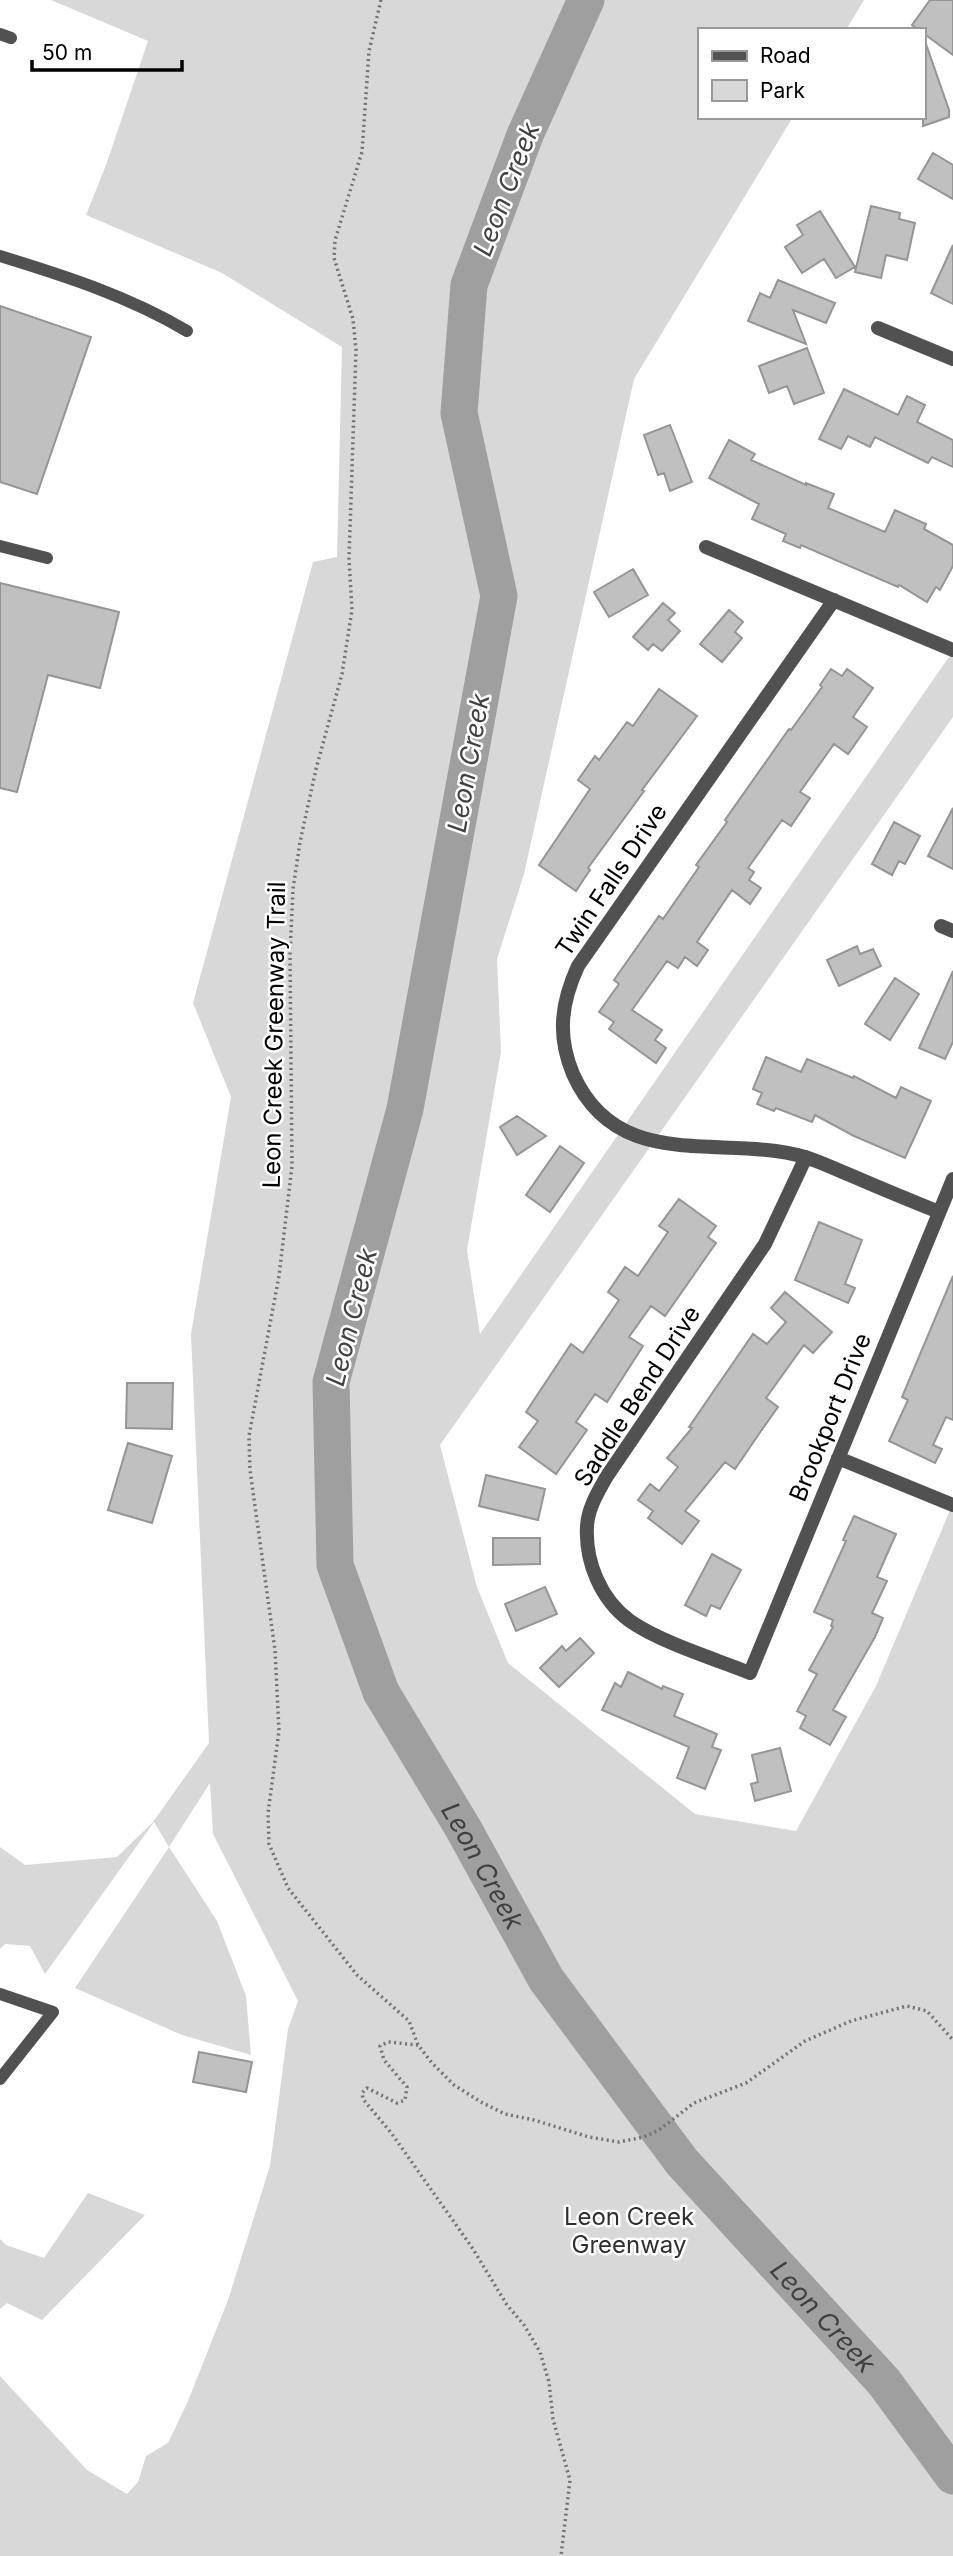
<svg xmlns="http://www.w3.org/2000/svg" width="953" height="2556" viewBox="0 0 953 2556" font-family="Inter,sans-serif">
	<rect width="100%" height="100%" fill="#fff"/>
	<!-- green -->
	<path fill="#d8d8d8" d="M 51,0 L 864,0 L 846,30 L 699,30 L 699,117 L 793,117 L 634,379 L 524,874 L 497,959 L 501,1052 L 467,1250 L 480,1334 L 953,651 L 953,717 L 440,1445 L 477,1587 L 508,1663 L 695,1814 L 796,1831 L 876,1686 L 953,1503 L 953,2556 L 0,2556 L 0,2376 L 87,2470 L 127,2494 L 138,2482 L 146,2456 L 168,2443 L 188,2401 L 228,2300 L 270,2166 L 288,2029 L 298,2001 L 213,1834 L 210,1783 L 169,1847 L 217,1921 L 246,1996 L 251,2055 L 182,2035 L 75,1988 L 169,1847 L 154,1822 L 45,1974 L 30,1946 L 5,1944 L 0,1949 L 0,1847 L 25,1865 L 117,1857 L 153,1822 L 209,1743 L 191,1334 L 231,1097 L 193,1003 L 313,562 L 337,557 L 342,347 L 222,273 L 86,215 L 106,165 L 148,41 Z
		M 88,2193 L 145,2215 L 42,2320 L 7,2303 L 0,2309 L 0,2239 L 6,2245 L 44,2258 Z"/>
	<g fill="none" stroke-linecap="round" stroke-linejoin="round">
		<!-- river -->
		<path stroke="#9f9f9f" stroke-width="37" id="s1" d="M 586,0 L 525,135 L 469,285 L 459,413 L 499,596 L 405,1109 L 331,1382 L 335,1565 L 381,1692 L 463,1828 L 546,1979 L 682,2162 L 884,2382 L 953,2476"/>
	</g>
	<!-- building -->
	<path fill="#c0c0c0" stroke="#959595" stroke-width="2" d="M 930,0 L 953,0 L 953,55 L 923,33 L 923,30 L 919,30 L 912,25 Z
		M 923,44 L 926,44 L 949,110 L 949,117 L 923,126 Z
		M 933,153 L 953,165 L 953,199 L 918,179 Z
		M 871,206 L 900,213 L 899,219 L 915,223 L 907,260 L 886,255 L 881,278 L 855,272 Z
		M 820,211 L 855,267 L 836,278 L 824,259 L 802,273 L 785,247 L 803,235 L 797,225 Z
		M 953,245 L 953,304 L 931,293 Z
		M 778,280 L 835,303 L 826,323 L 793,310 L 806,344 L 748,321 L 760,293 L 770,298 Z
		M 0,306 L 91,337 L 37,494 L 0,482 Z
		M 807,348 L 824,393 L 794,404 L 787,386 L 769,393 L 759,366 Z
		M 844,389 L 898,415 L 907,396 L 925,405 L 917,422 L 953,440 L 953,467 L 932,457 L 928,463 L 875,437 L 870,447 L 848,436 L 841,449 L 819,439 Z
		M 670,425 L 692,482 L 670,491 L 664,473 L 658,475 L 644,435 Z
		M 729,440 L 755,454 L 751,460 L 806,485 L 806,483 L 834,494 L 828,508 L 885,532 L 895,510 L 926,524 L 924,529 L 953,545 L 953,566 L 940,590 L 936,587 L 927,602 L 899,585 L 898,587 L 801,545 L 800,548 L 783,541 L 786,534 L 752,519 L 759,504 L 709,478 Z
		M 633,569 L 648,595 L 609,617 L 594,592 Z
		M 0,583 L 119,612 L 100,688 L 48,675 L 17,792 L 0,788 Z
		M 663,603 L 675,613 L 668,620 L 680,631 L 662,651 L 653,644 L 648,650 L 633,637 Z
		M 729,610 L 743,622 L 735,632 L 742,638 L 722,662 L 700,644 Z
		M 831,669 L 842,676 L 847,669 L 873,688 L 853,717 L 867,727 L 848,754 L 834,744 L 800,792 L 810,798 L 791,826 L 782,820 L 748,868 L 754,872 L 749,880 L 761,888 L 750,904 L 732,890 L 697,942 L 708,950 L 697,966 L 685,957 L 678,968 L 667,961 L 632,1010 L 662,1030 L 655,1040 L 666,1048 L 656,1063 L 609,1029 L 614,1022 L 599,1012 L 619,984 L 614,980 L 659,916 L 663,919 L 699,867 L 696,865 L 727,822 L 725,820 L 789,729 L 791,730 L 822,687 L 820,685 Z
		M 659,689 L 697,716 L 642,790 L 644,791 L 588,868 L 590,870 L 576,891 L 539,865 L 590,789 L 578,780 L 595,756 L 599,760 L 627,722 L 633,726 Z
		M 953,808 L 953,869 L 928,856 Z
		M 894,822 L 920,836 L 905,864 L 899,861 L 892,875 L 872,864 Z
		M 857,946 L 860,954 L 873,949 L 881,966 L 839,986 L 827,960 Z
		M 953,971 L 953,1042 L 945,1059 L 919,1048 Z
		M 895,978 L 919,994 L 890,1040 L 865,1024 Z
		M 766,1057 L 801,1072 L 807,1059 L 853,1078 L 854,1076 L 896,1098 L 901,1087 L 931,1101 L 905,1158 L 854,1136 L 815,1115 L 812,1122 L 776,1108 L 774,1111 L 757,1104 L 762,1093 L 753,1089 Z
		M 517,1116 L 546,1136 L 517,1155 L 500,1127 Z
		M 560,1146 L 584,1163 L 550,1212 L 526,1195 Z
		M 679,1199 L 716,1226 L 708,1237 L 716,1243 L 665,1316 L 651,1306 L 629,1337 L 643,1346 L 607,1402 L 595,1394 L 576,1422 L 587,1430 L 556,1474 L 519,1447 L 538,1421 L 526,1412 L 571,1344 L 583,1353 L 619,1300 L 608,1292 L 625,1267 L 638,1276 L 668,1232 L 659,1226 Z
		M 819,1222 L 862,1240 L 845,1284 L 855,1288 L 848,1303 L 795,1280 Z
		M 953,1276 L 953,1420 L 946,1417 L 933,1445 L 942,1449 L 935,1463 L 889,1441 L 908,1400 L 902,1397 Z
		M 785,1292 L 832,1332 L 813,1353 L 804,1345 L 766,1398 L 778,1407 L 761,1431 L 735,1469 L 725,1462 L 685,1511 L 699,1521 L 682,1544 L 648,1518 L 653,1511 L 638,1500 L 650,1484 L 659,1491 L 678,1467 L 667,1458 L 692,1428 L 689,1427 L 753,1334 L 767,1344 L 786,1322 L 771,1308 Z
		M 127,1383 L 173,1383 L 172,1429 L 126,1428 Z
		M 128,1443 L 172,1456 L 152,1523 L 108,1510 Z
		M 486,1475 L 545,1489 L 538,1520 L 479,1506 Z
		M 854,1516 L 896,1534 L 877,1577 L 887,1581 L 872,1613 L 883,1618 L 875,1637 L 833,1710 L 846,1717 L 830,1745 L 800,1728 L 806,1716 L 797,1711 L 817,1674 L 809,1670 L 833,1627 L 831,1626 L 833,1620 L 814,1612 L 846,1541 L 843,1540 Z
		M 493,1538 L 540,1538 L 540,1564 L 493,1565 Z
		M 712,1554 L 741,1570 L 720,1609 L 711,1605 L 706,1616 L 685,1605 Z
		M 545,1587 L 557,1614 L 516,1631 L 505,1604 Z
		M 580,1638 L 594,1653 L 559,1687 L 540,1668 L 562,1646 L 566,1651 Z
		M 628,1672 L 662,1689 L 663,1686 L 683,1694 L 674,1716 L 717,1734 L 712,1747 L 721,1750 L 705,1789 L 677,1778 L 689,1747 L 602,1710 L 615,1683 L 621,1687 Z
		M 780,1748 L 791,1791 L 755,1801 L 751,1784 L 758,1782 L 752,1755 Z
		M 199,2052 L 252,2062 L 246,2092 L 193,2082 Z"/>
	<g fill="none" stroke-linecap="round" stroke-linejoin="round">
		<!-- path -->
		<path stroke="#737373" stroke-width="3.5" stroke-dasharray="2 3.5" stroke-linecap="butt" d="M 381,0 L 369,51 L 362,152 L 335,240 L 334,258 L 353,319 L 356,350 L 349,559 L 352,610 L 342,674 L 316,769 L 300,842 L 293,889 L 290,954 L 292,1166 L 279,1276 L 249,1436 L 250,1470 L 275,1650 L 279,1731 L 268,1813 L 269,1844 L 288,1888 L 357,1975 L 409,2021 L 418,2045 L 432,2063 L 454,2085 L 481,2102 L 505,2114 L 534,2120 L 589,2137 L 619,2142 L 644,2137 L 659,2130 L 694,2103 L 746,2083 L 805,2041 L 851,2021 L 907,2006 L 927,2011 L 953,2040
			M 418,2045 L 388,2042 L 380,2046 L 384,2060 L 407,2087 L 405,2100 L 397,2103 L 367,2088 L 362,2093 L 363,2099 L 392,2134 L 473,2249 L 507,2305 L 524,2325 L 540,2352 L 549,2382 L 553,2419 L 570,2480 L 561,2556"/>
		<!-- service -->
		<path stroke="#515151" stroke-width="12" d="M 0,34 L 11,38
			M 0,256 C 65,276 128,296 187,331
			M 0,546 L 47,558
			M 0,1994 L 53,2012 L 0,2079"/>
		<!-- minor -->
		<path stroke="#515151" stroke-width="14" d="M 878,328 L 953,359
			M 706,547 L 953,650
			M 834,600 L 578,966 C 561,1003 557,1036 573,1074 C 618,1175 722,1133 805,1157 C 821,1162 835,1169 850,1175 C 880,1188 909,1200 939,1212
			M 941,926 L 953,931
			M 806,1157 L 765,1244 L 607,1476 C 598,1492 588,1508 587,1526 C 585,1562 601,1600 630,1621 C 660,1642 715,1659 750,1673 L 953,1179
			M 838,1458 L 953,1505"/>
	</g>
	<g text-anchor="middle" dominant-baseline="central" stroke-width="5" stroke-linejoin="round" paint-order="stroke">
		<!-- street labels -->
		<g font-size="24" fill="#000" stroke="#fff">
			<text transform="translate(611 880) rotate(-56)">Twin Falls Drive</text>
			<text transform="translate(274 1035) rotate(-89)">Leon Creek Greenway Trail</text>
			<text transform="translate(637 1396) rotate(-57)">Saddle Bend Drive</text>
			<text transform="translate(830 1417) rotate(-68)">Brookport Drive</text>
		</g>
		<!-- park labels -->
		<g font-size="24" fill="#2f2f2f" stroke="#fff">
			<text x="629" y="2216">Leon Creek<tspan x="629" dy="28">Greenway</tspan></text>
		</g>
		<!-- water labels -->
		<g font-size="26" font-style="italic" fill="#404040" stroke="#fff">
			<text transform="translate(506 189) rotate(-69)">Leon Creek</text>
			<text transform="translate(468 763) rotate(-80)">Leon Creek</text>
			<text transform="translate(351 1317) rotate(-76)">Leon Creek</text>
			<text stroke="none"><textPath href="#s1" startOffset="1948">Leon Creek</textPath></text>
			<text stroke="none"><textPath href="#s1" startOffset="2515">Leon Creek</textPath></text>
		</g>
	</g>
	<!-- legend -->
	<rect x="698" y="28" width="228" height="91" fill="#ffffff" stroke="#999999" stroke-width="2"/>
	<rect x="712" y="51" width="35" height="10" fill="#515151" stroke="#999999" stroke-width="2"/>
	<text x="760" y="63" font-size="21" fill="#000000">Road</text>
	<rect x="712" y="80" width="35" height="21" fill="#d8d8d8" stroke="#999999" stroke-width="2"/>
	<text x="760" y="98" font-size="21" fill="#000000">Park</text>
	<!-- scale -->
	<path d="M32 60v10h150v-10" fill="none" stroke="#000000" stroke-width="3.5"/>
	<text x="42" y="60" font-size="21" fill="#000000" stroke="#ffffff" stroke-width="5" paint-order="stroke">50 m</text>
</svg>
